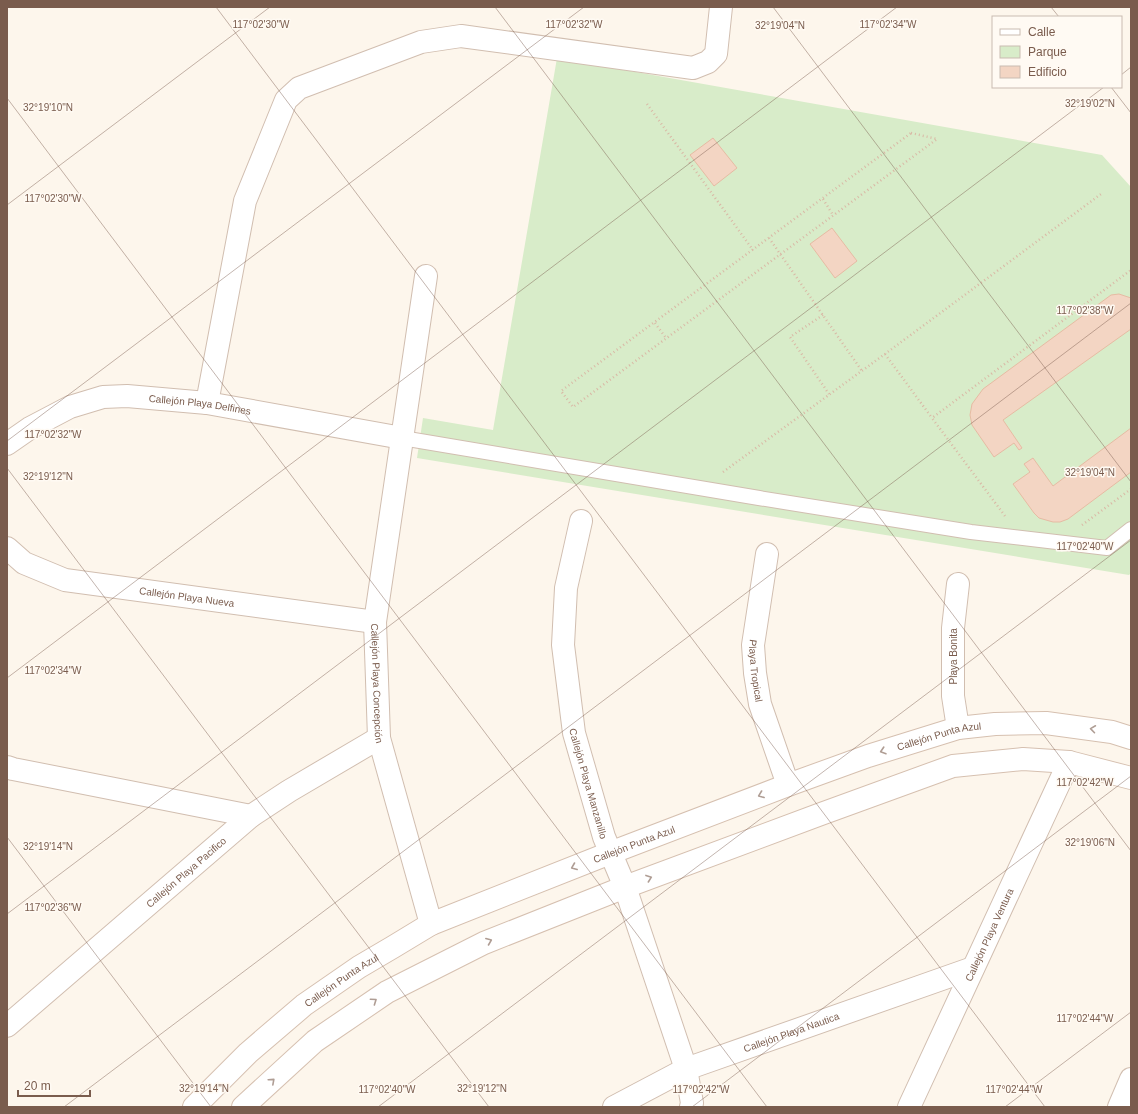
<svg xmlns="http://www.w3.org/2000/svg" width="1138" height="1114" viewBox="0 0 1138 1114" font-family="Helvetica,sans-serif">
	<rect width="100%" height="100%" fill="#fdf6ec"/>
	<!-- green -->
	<path fill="#d8ecc9" d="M 557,58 L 1102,155 L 1131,187 L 1131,573 L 1129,575 L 417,458 L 423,418 L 493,430 Z"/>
	<!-- building -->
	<path fill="#f3d5c3" stroke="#e6bba3" d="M 713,138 L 737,168 L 714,186 L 690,155 Z
		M 832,228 L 857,261 L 835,278 L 810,244 Z
		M 1119,294 L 1131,298 L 1131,329 L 1003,420 L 1022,448 L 1019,450 L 1014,443 L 994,457 L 972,425 L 970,415 L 972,404 L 983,389 L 1111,295 Z
		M 1131,428 L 1131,472 L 1068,519 L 1060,522 L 1053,522 L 1039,518 L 1034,513 L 1013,484 L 1030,472 L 1024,464 L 1033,458 L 1053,486 Z"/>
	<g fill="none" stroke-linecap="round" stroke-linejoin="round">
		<!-- lane casing -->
		<g stroke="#d1beb0" stroke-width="16">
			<path id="lane" d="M 402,438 L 759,498 L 971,532 L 1107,548 L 1131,529"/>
		</g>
		<!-- street casing -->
		<g stroke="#d1beb0" stroke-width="24">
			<g id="street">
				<path id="s1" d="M 426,276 L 375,622 L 379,738 L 431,924"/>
				<path d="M 207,403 L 245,201 L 286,100 L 299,88 L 421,42 L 461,36 L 693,68 L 708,62 L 716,54 L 721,7"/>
				<path id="s2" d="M 7,444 L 30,428 L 70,407 L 103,397 L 127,396 L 207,403 L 402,438"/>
				<path id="s3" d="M 581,521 L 566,588 L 563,645 L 574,733 L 604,837 L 625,887 L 686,1069 L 692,1103 L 691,1107"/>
				<path id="s4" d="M 7,548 L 24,563 L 65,580 L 375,622"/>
				<path id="s5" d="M 767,554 L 753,645 L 755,673 L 760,704 L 788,785"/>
				<path id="s6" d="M 958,728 L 953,696 L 953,628 L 958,584"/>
				<path d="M 7,767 L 13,769 L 251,816"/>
				<path id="s7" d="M 7,1026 L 251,816 L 289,791 L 379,738"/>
				<path id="s8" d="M 614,1107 L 686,1069 L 973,968"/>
				<path id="s9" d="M 909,1107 L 1069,762"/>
				<path d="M 1119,1107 L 1131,1079"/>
			</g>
		</g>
		<!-- secondary casing -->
		<g stroke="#d6c0b0" stroke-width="24">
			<g id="secondary">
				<path id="s10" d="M 194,1107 L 248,1053 L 304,1005 L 359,967 L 393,947 L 431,924 L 610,853 L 788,785 L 868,756 L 958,728 L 995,724 L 1046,723 L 1112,732 L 1131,738"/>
				<path d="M 243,1107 L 315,1041 L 387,992 L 484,943 L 625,887 L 821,814 L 953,766 L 1023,759 L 1069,762 L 1131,778"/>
			</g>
		</g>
		<!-- path -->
		<path stroke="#d9b8a5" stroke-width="2.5" stroke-dasharray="1 3" stroke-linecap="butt" d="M 647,104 L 753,250
			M 911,133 L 937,139 L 573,407 L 561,391 Z
			M 823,199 L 833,215
			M 769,238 L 862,371
			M 823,315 L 790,337 L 829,394
			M 655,323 L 666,338
			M 885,354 L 932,418
			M 723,472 L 885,354 L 1101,194
			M 1005,516 L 932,418 L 1131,270
			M 1082,525 L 1131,489"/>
		<!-- lane -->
		<use href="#lane" stroke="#fff" stroke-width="14"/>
		<!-- street -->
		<use href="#street" stroke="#fff" stroke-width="22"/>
		<!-- secondary -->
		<use href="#secondary" stroke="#fff" stroke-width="22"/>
	</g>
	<!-- one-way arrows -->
	<defs><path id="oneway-chevron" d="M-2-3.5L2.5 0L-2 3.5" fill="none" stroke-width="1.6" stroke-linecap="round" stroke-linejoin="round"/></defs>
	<g stroke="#af9d94">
		<use href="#oneway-chevron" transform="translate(1093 729) rotate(-172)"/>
		<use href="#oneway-chevron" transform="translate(883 751) rotate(162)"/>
		<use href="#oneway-chevron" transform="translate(761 795) rotate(159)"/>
		<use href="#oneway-chevron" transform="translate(574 867) rotate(158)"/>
		<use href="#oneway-chevron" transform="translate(649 878) rotate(-20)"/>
		<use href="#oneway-chevron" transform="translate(489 941) rotate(-22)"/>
		<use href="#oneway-chevron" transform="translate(374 1001) rotate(-35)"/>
		<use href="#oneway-chevron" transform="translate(272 1081) rotate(-42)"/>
	</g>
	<!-- ticks -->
	<path fill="none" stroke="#7a5c4d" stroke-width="1" stroke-opacity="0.45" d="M 216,7 L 1045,1107M 495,7 L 1131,851M 773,7 L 1131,482M 1051,7 L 1059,17M 1121,75 L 1131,67M 1111,87 L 1131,113M 7,98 L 767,1107M 7,205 L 270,7M 7,441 L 584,7M 7,468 L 489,1107M 7,678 L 897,7M 7,837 L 211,1107M 7,914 L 1104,87M 64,1107 L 1131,303M 378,1107 L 1131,540M 692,1107 L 1131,776M 1005,1107 L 1131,1012"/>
	<g text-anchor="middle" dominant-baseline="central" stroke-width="3" stroke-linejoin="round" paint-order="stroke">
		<!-- street labels -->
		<g font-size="10" fill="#7a5c4d" stroke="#fffaf3">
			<text stroke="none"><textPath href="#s2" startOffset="205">Callejón Playa Delfines</textPath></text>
			<text stroke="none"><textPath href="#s4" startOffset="190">Callejón Playa Nueva</textPath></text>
			<text stroke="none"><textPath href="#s6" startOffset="72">Playa Bonita</textPath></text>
			<text stroke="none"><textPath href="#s5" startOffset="118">Playa Tropical</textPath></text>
			<text stroke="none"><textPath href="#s1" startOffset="411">Callejón Playa Concepción</textPath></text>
			<text stroke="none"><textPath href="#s10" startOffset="843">Callejón Punta Azul</textPath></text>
			<text stroke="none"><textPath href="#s3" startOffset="267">Callejón Playa Manzanillo</textPath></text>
			<text stroke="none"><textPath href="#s10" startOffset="519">Callejón Punta Azul</textPath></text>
			<text stroke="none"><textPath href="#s7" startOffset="236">Callejón Playa Pacifico</textPath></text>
			<text stroke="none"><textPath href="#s9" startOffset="190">Callejón Playa Ventura</textPath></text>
			<text stroke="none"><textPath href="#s10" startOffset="195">Callejón Punta Azul</textPath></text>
			<text stroke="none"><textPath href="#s8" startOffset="193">Callejón Playa Nautica</textPath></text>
		</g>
	</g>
	<g font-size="10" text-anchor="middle" fill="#7a5c4d" stroke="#fffaf3" stroke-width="3" stroke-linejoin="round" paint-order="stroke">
		<text x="261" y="28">117°02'30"W</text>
		<text x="574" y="28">117°02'32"W</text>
		<text x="888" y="28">117°02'34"W</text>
		<text x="780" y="29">32°19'04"N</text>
		<text x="1090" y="107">32°19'02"N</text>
		<text x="48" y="111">32°19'10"N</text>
		<text x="53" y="202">117°02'30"W</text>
		<text x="1085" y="314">117°02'38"W</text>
		<text x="53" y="438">117°02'32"W</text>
		<text x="1090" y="476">32°19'04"N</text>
		<text x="48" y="480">32°19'12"N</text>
		<text x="1085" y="550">117°02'40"W</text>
		<text x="53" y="674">117°02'34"W</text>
		<text x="1085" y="786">117°02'42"W</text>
		<text x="1090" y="846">32°19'06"N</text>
		<text x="48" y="850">32°19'14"N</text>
		<text x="53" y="911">117°02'36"W</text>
		<text x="1085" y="1022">117°02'44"W</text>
		<text x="204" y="1092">32°19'14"N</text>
		<text x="482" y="1092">32°19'12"N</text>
		<text x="387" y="1093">117°02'40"W</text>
		<text x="701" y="1093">117°02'42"W</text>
		<text x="1014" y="1093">117°02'44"W</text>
	</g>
	<!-- border -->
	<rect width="1138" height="1114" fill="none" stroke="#7a5c4d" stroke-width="16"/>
	<!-- legend -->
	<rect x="992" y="16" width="130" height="72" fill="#fffaf3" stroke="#cabbb1"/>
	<rect x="1000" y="29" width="20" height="6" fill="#ffffff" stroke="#cabbb1"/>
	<text x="1028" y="36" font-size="12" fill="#7a5c4d">Calle</text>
	<rect x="1000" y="46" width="20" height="12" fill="#d8ecc9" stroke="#cabbb1"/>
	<text x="1028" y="56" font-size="12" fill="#7a5c4d">Parque</text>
	<rect x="1000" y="66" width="20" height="12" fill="#f3d5c3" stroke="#cabbb1"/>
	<text x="1028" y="76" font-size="12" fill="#7a5c4d">Edificio</text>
	<!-- scale -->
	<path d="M18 1090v6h72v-6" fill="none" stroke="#7a5c4d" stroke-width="2"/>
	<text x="24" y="1090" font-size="12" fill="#7a5c4d" stroke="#fffaf3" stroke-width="3" paint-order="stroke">20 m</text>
</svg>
